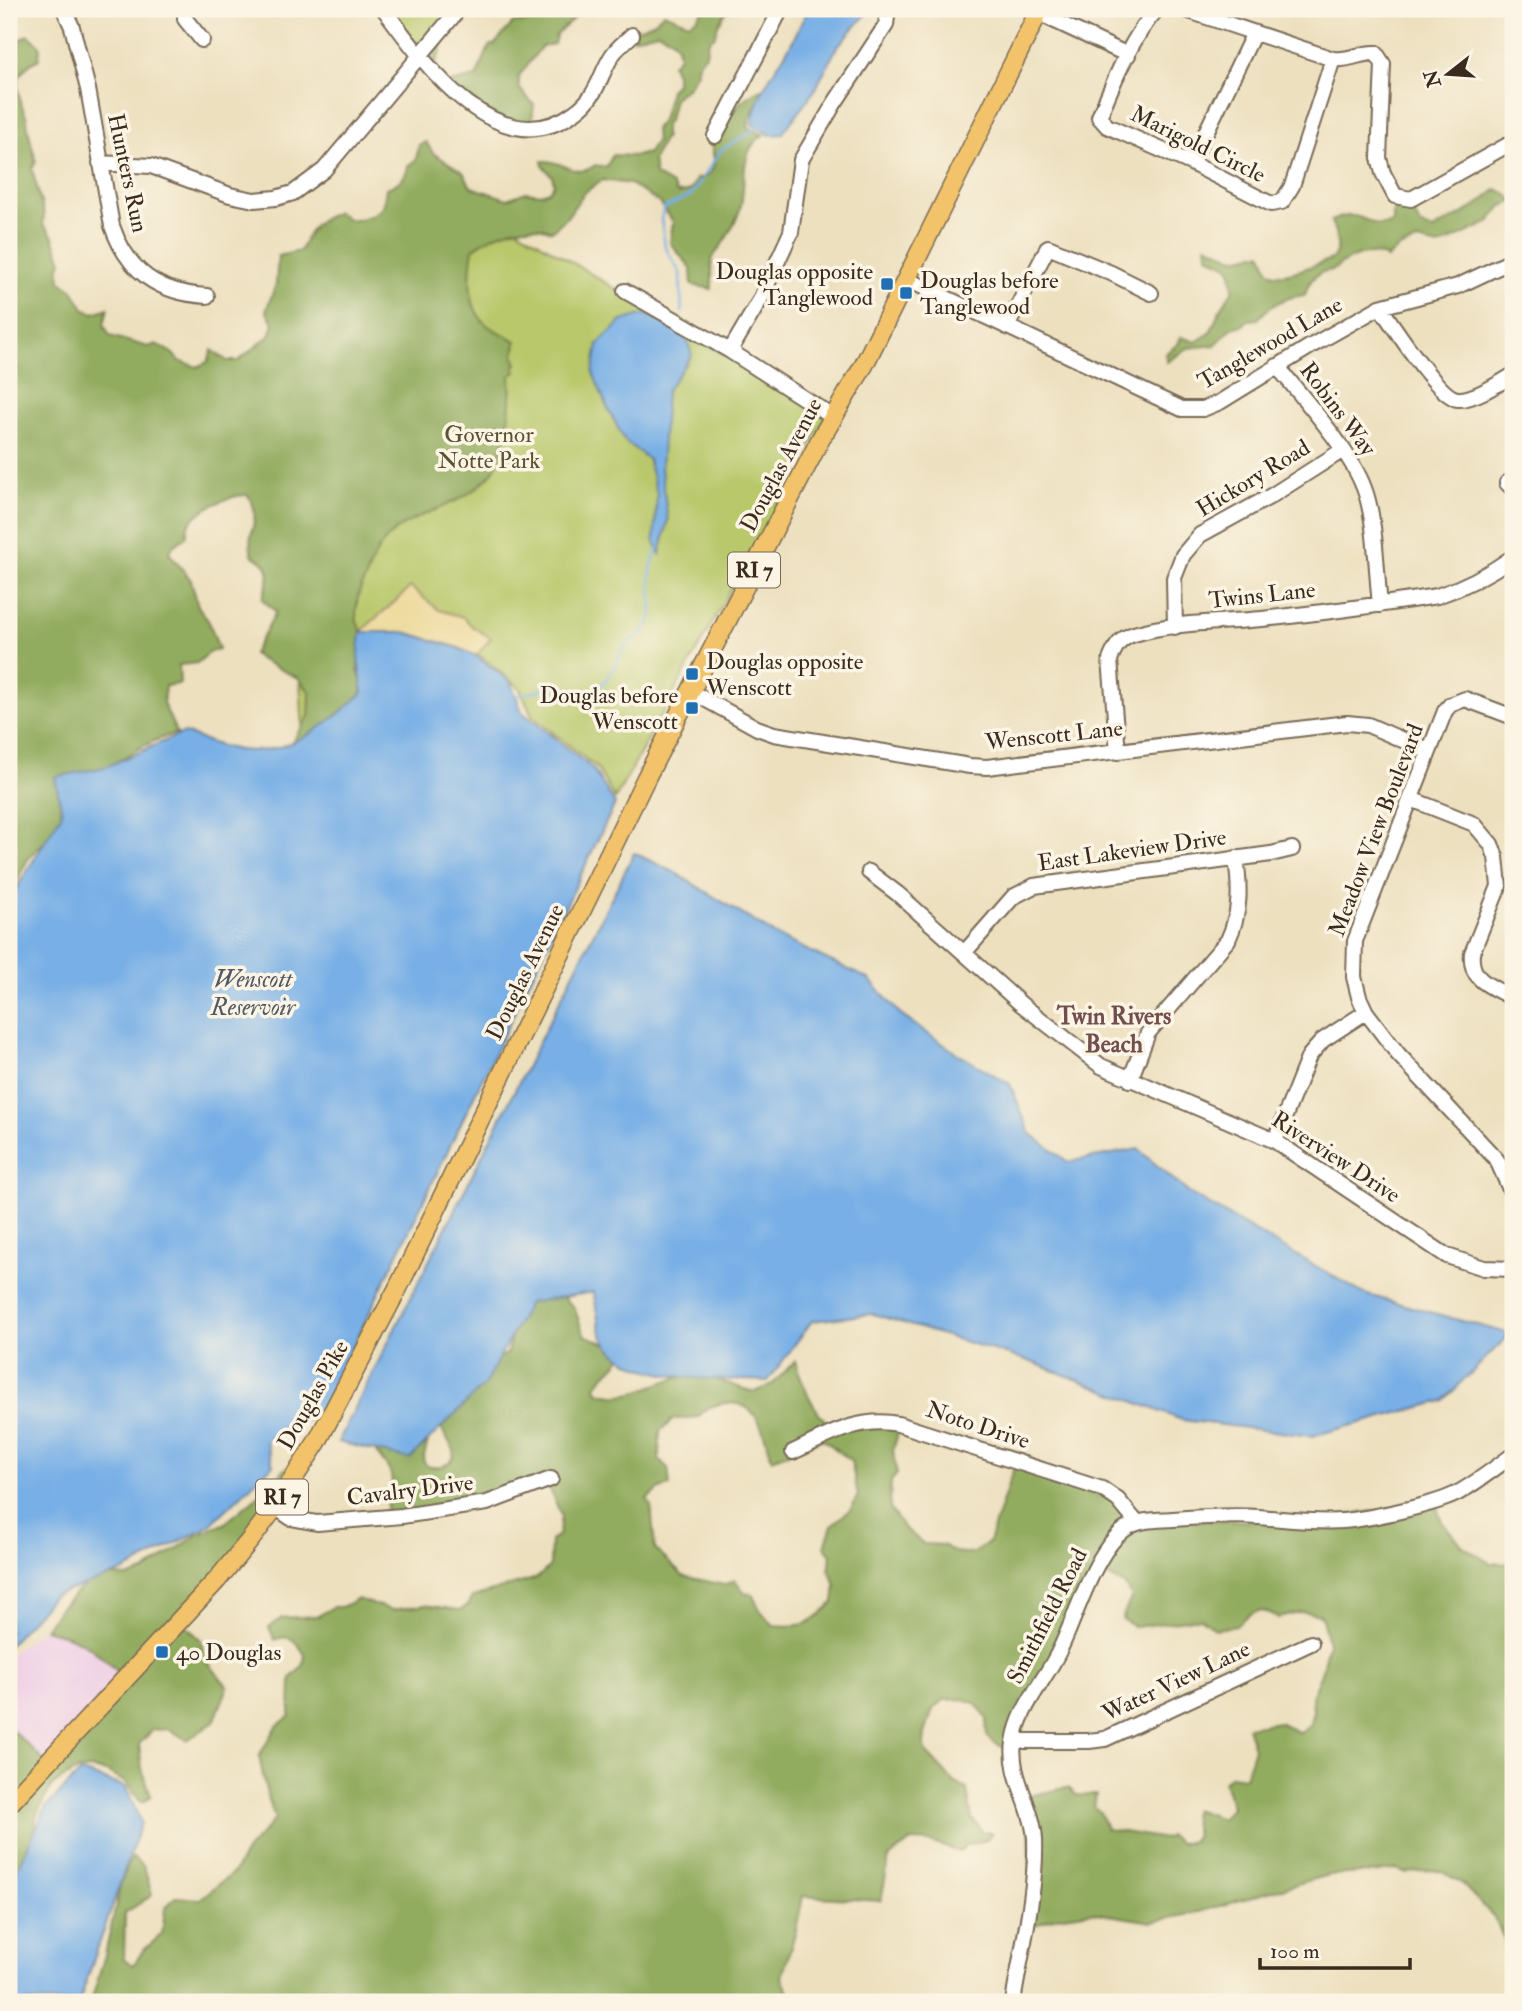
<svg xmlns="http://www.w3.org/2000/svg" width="1522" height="2011" viewBox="0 0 1522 2011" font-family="'IM FELL Double Pica',serif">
	<rect width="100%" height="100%" fill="#fcf5e5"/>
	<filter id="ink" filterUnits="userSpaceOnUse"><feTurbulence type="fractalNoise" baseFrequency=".0143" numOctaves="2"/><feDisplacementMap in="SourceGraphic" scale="14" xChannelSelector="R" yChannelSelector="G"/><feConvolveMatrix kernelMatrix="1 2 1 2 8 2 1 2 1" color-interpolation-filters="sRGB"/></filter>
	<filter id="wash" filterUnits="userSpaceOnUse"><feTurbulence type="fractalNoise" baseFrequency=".00686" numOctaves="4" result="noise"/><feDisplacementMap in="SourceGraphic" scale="28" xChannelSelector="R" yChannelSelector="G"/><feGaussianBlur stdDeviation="1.57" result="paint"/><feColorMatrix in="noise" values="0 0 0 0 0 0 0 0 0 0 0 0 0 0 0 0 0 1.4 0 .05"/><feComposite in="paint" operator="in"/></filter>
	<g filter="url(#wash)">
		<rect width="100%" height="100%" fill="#ede0bf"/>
		<!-- built -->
		<path fill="#efd0e6" d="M 48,1625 L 46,1630 L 64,1635 L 96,1650 L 119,1673 L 48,1765 L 9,1727 L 9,1655 Z"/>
		<!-- green -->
		<path fill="#b8c86b" stroke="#7a7944" stroke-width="2" d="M 385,9 L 457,9 L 421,49 Z
			M 414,166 L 826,417 L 615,799 L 597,768 L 533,717 L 519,687 L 480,656 L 403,628 L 357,630 L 303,734 L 283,360 Z"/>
		<!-- forest -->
		<path fill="#92ac5f" stroke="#666b3e" stroke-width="2" fill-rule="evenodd" d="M 538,9 L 584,9 L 556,35 L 554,44 L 542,46 L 519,76 L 519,88 L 534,105 L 531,126 C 478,126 449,88 421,49 L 446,24 L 440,53 L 434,66 L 446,84 L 476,77 L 490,45 L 494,45 L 513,23 C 526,23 535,23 538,9 Z
			M 714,9 L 728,9 L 718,25 L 715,36 L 709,40 L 706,54 L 699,62 L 697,72 L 688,87 L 674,98 L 669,119 L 665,125 L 665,136 L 653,160 L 655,175 L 672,185 L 677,193 C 690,193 692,190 696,179 C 717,176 716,161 711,145 C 722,120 740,97 766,87 L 749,119 L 748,127 L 764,135 C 739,148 746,182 741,205 C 738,221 722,246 712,258 L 712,289 L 692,285 L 691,268 L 670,243 L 673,222 L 661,204 L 630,184 L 602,180 L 584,193 L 567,217 L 552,231 C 526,220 495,232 473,249 C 469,273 466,307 486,324 C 494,331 506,335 516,341 L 514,357 L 517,364 L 514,367 L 516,372 L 510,376 C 512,403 507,455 490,475 C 449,522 391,503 368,572 C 365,580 360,588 358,597 C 355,612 354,626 367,636 C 365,645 356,662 358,670 C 360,681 367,686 360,697 L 313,738 L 289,747 L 309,716 L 310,692 L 298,678 L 261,660 L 253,654 L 276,612 L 262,599 C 269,580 276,566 253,556 C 243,532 265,520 248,495 C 232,494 196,510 188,526 C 187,529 187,533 186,537 L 173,546 L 169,553 L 191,580 L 198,606 L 209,622 L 219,649 L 210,652 L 197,663 L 179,665 L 180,684 L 165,686 L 163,703 L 177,734 C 140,740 93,779 62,801 C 63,846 45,832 27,861 C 18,875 13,892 9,908 L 9,40 L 19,40 L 29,35 L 40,46 L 39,59 C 15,71 14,84 23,109 C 24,112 27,116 27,119 C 28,133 32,147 36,161 L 32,169 L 44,214 L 43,224 L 52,235 L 62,261 L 59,268 L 60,281 L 72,289 L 85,310 L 94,313 L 108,308 L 104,325 L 110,336 L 148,347 L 156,344 L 172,353 L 179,361 L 197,367 L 208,362 L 212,350 L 227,361 L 238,361 L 270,335 L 274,324 L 266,311 L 276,284 L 278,256 L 300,251 C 310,229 314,221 338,212 C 348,221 352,222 364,218 C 383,212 384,208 386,188 C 397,185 407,177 408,166 L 416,160 L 419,145 L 426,142 L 433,153 L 463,172 L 471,187 L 507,199 L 526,192 L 541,194 L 549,191 L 554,184 L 552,176 L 543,166 L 542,161 C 564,159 576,181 595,165 L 606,167 L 613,155 L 636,156 L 648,153 L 656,141 L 655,129 L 662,120 L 670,90 L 676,83 L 676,74 L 672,64 L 679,57 C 678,41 672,38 658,32 L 633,38 L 637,29 L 653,23 L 664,13 L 689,23 L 697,18 L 702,11 Z
			M 1497,189 L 1508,195 L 1513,202 L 1502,206 L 1488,223 L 1439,246 L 1417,241 L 1399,248 L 1387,258 C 1367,249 1352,256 1336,268 C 1331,272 1325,270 1320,273 C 1312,277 1307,287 1305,295 C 1285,297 1271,304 1258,319 L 1248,320 L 1243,325 L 1232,328 L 1215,345 L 1188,348 L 1167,362 L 1165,354 L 1178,344 L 1181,337 L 1196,342 L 1210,333 L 1219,312 L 1233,290 L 1231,270 L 1226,265 L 1208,256 L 1206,245 C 1237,256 1226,264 1262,252 C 1264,258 1266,269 1272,273 C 1283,279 1319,263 1332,259 C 1342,246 1336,235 1331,221 C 1338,218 1347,215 1354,216 C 1370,219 1376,230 1393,223 L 1393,213 L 1402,198 L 1410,200 C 1416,217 1415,225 1433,230 L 1473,208 Z
			M 561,1296 L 574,1307 L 584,1335 L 612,1346 L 622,1357 C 614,1368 603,1375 596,1386 L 598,1392 C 630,1404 656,1379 687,1376 C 712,1374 732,1387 755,1392 L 773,1384 L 795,1361 C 805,1391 811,1406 833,1430 L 858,1424 L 900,1427 L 893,1450 L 897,1474 L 891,1481 L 890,1509 L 904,1528 L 924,1544 L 943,1545 L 955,1552 L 972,1554 L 989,1542 L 1015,1464 L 1116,1495 L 1139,1521 L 1307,1521 L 1435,1502 L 1442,1522 L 1463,1546 L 1490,1563 L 1513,1564 L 1513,2002 L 1510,2002 L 1504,1972 L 1505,1941 L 1494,1917 L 1460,1882 L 1442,1872 L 1431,1870 L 1406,1873 L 1396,1869 L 1379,1872 L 1328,1875 L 1199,1912 L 1152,1922 L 1091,1912 L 1056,1917 L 1032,1926 L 1028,1796 L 1065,1788 L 1069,1788 L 1076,1795 L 1096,1795 L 1094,1807 L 1100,1812 L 1106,1829 L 1165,1839 L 1169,1836 L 1180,1843 L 1192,1841 L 1196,1834 L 1192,1815 L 1194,1809 L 1222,1819 L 1232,1807 L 1224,1782 L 1231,1775 L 1245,1777 L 1254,1748 L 1247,1727 L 1279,1722 L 1300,1733 L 1310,1724 L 1313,1711 L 1312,1695 L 1321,1674 L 1328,1643 L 1321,1615 L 1303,1612 L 1279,1618 C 1262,1606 1249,1611 1236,1626 L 1215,1629 L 1200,1618 L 1135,1627 L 1122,1619 L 1132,1596 L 1125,1586 L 1101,1572 L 1007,1749 C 989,1740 984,1741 987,1719 L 975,1703 L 962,1699 L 944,1700 L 933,1709 L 925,1734 L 924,1744 L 927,1753 L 954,1782 L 967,1789 L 972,1819 L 982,1831 L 992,1833 L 986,1840 L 966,1845 L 960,1852 L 930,1842 L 911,1841 L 889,1858 L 881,1901 L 803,1896 L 796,1930 L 782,1977 L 792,2002 L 91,2002 L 105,1955 L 121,1882 L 132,1857 L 144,1867 L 152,1895 L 125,1913 L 124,1960 L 133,1965 L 144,1950 L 162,1934 L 165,1909 L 175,1897 L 200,1899 L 234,1872 L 247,1850 L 275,1819 L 267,1795 L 259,1756 L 277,1726 L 290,1716 L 291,1678 L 303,1666 L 305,1655 C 298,1643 289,1632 275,1640 L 269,1627 L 282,1618 L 318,1616 L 333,1607 L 342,1607 L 357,1599 L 392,1610 L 425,1605 L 460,1610 L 468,1605 L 472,1597 L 537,1578 L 550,1566 L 551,1541 L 559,1534 L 561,1515 L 547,1482 L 387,1520 C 382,1499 397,1491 390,1472 C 386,1462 375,1454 371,1444 L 428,1441 L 423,1460 L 427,1466 C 438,1469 444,1467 453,1459 L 454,1450 L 434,1416 L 495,1360 L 507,1354 C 511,1337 515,1309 534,1300 C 541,1297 553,1297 561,1296 ZM 723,1403 C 729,1403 736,1403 741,1405 C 761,1411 766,1442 772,1459 L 823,1439 L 851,1461 L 858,1495 L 851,1509 L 832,1525 L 825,1546 L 831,1556 L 829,1570 L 836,1585 L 834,1602 C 811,1624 805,1628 773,1625 L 760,1610 L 752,1594 L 745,1593 L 735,1580 L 724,1585 L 683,1576 L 655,1549 L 651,1505 L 647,1499 L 660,1489 L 670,1486 L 668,1468 L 659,1460 L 660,1431 L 674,1419 L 698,1417 L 707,1408 Z
			M 303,1458 L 184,1624 L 201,1640 L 205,1659 L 228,1687 L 214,1722 L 187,1740 L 169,1729 L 153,1730 L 139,1744 L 142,1769 L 151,1796 L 142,1803 L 134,1794 L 128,1784 L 107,1772 L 90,1769 L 79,1770 L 60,1780 L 52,1786 L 37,1813 L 32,1844 L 9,1887 L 9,1807 L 20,1782 L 9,1771 L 9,1727 L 48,1765 L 119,1673 C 93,1647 81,1639 45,1629 L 58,1610 L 82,1587 L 90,1581 L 110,1576 L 130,1577 L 144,1572 L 197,1535 L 224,1524 L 274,1483 L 282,1471 Z"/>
		<!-- sand -->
		<path fill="#eeda9e" stroke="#94825e" stroke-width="2" d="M 410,587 L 439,610 L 463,617 L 473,627 L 491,638 L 476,656 L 456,647 L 404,632 L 361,632 C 376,616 395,604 410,587 Z"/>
		<!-- water -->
		<path fill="#77afe6" stroke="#596c82" stroke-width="2" d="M 808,9 L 871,9 L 837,47 L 815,90 L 782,134 L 770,135 L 752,124 C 755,95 776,69 791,44 C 797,33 802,21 808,9 Z
			M 645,314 L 684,331 L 692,355 L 666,391 L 661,469 L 668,521 L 660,554 L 654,540 L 657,494 L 648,459 L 625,441 L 607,407 L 593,373 L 598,344 L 622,321 Z
			M 361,632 L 404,632 L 456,647 L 476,656 L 510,681 L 522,712 L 593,769 L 615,804 L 321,1413 L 307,1420 L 289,1421 L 266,1442 L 273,1465 L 209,1526 L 122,1572 L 53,1596 L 9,1645 L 9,901 L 62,813 L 55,777 L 105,767 L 183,733 C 201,738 221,748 240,750 C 291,756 327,724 363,693 L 358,659 Z
			M 634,853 L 674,872 L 779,937 L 869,979 L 902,1016 L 958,1054 L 1010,1084 L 1030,1133 L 1068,1162 L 1138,1149 L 1189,1193 L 1364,1294 L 1510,1334 L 1443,1401 L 1312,1436 L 1182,1420 L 1026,1360 L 873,1314 L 812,1321 L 768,1381 C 723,1378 624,1386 602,1335 C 597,1322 597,1306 593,1292 L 529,1303 L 485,1384 L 410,1459 L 338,1442 Z
			M 81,1772 L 126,1787 L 141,1823 L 79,2002 L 9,2002 L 9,1887 L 46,1807 Z"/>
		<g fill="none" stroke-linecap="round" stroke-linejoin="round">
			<!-- stream -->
			<path stroke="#77afe6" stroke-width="2.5" d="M 682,312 L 680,273 L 665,247 L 661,219 L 664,208 L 691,195 L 721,150 L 757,128
				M 516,696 C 527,694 538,690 548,688 C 568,686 588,702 604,682 C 613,672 616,660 623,649 C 631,637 648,634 651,618 C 655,591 644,576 658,549"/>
		</g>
	</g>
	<g filter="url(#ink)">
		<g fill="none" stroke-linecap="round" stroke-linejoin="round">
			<!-- minor casing -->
			<g stroke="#796a56" stroke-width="18">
				<path id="minor" d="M 64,9 L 72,27 L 88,89 L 112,226 C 128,272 158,293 207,296
					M 185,9 L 185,19 L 202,40
					M 384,9 C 423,62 499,169 575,112 C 599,95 599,75 613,54 C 618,47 626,41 632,35
					M 1157,9 C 1131,38 1114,81 1099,117 L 1107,126 L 1191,163 L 1271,204 L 1282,202 L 1292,186 L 1333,59
					M 1183,9 L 1333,59 C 1351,61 1361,52 1376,53 L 1383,64 L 1379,158 L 1383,173 L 1395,196 L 1411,199 L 1513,142
					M 1038,13 L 1128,55
					M 715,136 L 781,9
					M 100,163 L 151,166 L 230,195 L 254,200 L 276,198 L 293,193 L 324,170 L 459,9
					M 1191,163 L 1254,33
					M 906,279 L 1182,409 L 1203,409 L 1220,402 L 1311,346 L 1380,307 L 1458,286 L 1507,263
					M 625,291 L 730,351 L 833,417
					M 1380,307 C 1393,325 1439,398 1458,399 C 1473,400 1500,383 1513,375
					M 1007,327 L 1048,247 L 1111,273 L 1151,293
					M 730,351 L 760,300 L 791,232 L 801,160 L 834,104 L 886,25 L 888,9
					M 1277,366 C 1303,398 1350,450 1364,488 C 1376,519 1376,570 1380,605
					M 1507,483 L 1513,489
					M 1175,627 L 1174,578 L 1183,555 L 1200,535 L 1271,496 L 1343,450
					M 692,692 L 757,728 L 774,734 L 970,766 L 987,767 L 1347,723 L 1368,725 L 1428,751
					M 1513,717 L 1465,699 L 1450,705 L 1445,711 L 1355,941 L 1354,977 L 1359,997 L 1366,1012 L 1398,1054 L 1497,1160 L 1513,1196
					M 1118,752 L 1110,660 C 1115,647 1120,638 1134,634 C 1174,622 1220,623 1262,619 C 1320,613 1379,605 1437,596 C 1465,587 1489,574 1513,557
					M 1411,799 L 1474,824 L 1491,844 L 1496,857 L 1499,886 L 1472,953 C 1469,981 1492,987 1513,998
					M 869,872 L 898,894 L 1021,1004 L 1101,1066 L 1275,1141 L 1447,1256 L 1484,1268 L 1513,1269
					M 964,953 L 1013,897 L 1034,886 L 1271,854 L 1292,849
					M 1130,1080 L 1148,1033 L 1228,940 C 1241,912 1240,888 1236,858
					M 1275,1141 L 1309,1056 L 1323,1040 L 1366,1012
					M 793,1452 C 827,1436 859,1416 898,1424 L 1102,1489 L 1118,1500 L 1137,1523
					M 275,1507 L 291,1518 L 317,1523 L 402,1516 L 487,1503 L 551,1479
					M 1014,1741 L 1089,1741 L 1105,1739 L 1311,1643
					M 1013,2002 C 1021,1952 1037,1890 1035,1839 C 1033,1806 1009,1776 1014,1742 C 1019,1706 1047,1679 1061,1647 C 1077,1614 1096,1547 1127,1528 C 1140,1519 1158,1520 1173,1519 C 1201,1517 1230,1515 1258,1517 C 1286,1519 1314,1523 1343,1521 C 1368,1519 1434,1505 1456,1494 C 1476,1483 1495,1468 1513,1455"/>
			</g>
			<!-- major casing -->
			<g stroke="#796a56" stroke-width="21">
				<path id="major" d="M 9,1804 L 217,1580 L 251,1539 L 275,1507 L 317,1442 L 398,1288 L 646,778 L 820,440 L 864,365 L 1040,9"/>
			</g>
			<!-- minor -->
			<use href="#minor" stroke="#fff" stroke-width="14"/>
			<!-- major -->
			<use href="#major" stroke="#f2c36a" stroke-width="18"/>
		</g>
	</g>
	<!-- markers -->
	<g fill="#1f6fb2" stroke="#fcf5e5" stroke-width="2.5">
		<rect x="880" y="277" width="14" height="14" rx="3.5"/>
		<rect x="899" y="286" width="14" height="14" rx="3.5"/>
		<rect x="685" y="667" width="14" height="14" rx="3.5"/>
		<rect x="685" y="701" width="14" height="14" rx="3.5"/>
		<rect x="155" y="1645" width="14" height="14" rx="3.5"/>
	</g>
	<g text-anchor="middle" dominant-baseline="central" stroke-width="7" stroke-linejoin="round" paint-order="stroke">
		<!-- shield labels -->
		<g fill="#fcf5e5" stroke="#75675a" stroke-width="2">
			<rect x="728" y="552.5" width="52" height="35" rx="5"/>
			<rect x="256" y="1479.5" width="52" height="35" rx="5"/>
		</g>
		<g font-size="21" font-weight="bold" fill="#3b2a1e">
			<text x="754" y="570">RI 7</text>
			<text x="282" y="1497">RI 7</text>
		</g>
		<!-- street labels -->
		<g font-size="23" fill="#3b2a1e" stroke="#fcf5e5">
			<text transform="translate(1198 144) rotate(26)">Marigold Circle</text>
			<text transform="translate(128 173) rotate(78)">Hunters Run</text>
			<text transform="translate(1270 343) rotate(-30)">Tanglewood Lane</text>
			<text transform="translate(1338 409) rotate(53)">Robins Way</text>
			<text transform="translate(781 465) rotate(-62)">Douglas Avenue</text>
			<text transform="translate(1253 478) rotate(-31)">Hickory Road</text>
			<text transform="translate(1262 595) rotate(-6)">Twins Lane</text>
			<text transform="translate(1054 735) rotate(-6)">Wenscott Lane</text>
			<text transform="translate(1376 830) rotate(-69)">Meadow View Boulevard</text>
			<text transform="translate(1132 850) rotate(-8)">East Lakeview Drive</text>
			<text transform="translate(525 972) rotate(-64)">Douglas Avenue</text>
			<text transform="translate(1336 1157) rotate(33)">Riverview Drive</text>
			<text transform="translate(313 1395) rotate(-61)">Douglas Pike</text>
			<text transform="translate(978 1425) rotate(18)">Noto Drive</text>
			<text transform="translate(410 1490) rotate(-7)">Cavalry Drive</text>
			<text transform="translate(1047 1616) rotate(-63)">Smithfield Road</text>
			<text transform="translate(1176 1681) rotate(-25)">Water View Lane</text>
		</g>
		<!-- poi labels -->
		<g font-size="23" fill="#3b2a1e" stroke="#fcf5e5" text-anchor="start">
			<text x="873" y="271" text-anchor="end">Douglas opposite<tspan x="873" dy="26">Tanglewood</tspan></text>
			<text x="920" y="280">Douglas before<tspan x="920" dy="26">Tanglewood</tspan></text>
			<text x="706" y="661">Douglas opposite<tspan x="706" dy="26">Wenscott</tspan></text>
			<text x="678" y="695" text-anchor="end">Douglas before<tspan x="678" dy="26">Wenscott</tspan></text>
			<text x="176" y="1652">40 Douglas</text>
		</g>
		<!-- park labels -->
		<g font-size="23" fill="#5a5231" stroke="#fcf5e5">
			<text x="489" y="434">Governor<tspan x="489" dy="26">Notte Park</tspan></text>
		</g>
		<!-- water labels -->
		<g font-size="24" font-style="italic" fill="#505964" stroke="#fcf5e5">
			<text x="253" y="979">Wenscott<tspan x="253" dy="28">Reservoir</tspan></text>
		</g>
		<!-- neighbourhood labels -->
		<g font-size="24" font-weight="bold" fill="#724e4e" stroke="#fcf5e5">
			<text x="1114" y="1016">Twin Rivers<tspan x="1114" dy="28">Beach</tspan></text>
		</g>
	</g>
	<!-- margin -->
	<rect width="1522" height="2011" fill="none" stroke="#fcf5e5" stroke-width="35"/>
	<!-- north arrow -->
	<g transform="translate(1448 74) rotate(253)" stroke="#fcf5e5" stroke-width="5" paint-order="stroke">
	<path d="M0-5L12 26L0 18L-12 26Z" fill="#3b2a1e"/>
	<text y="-10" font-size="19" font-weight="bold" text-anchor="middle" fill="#3b2a1e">N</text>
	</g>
	<!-- scale -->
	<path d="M1260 1958v10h150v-10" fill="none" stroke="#3b2a1e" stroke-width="3.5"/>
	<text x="1270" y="1958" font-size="21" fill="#3b2a1e" stroke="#fcf5e5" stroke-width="5" paint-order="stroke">100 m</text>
</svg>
